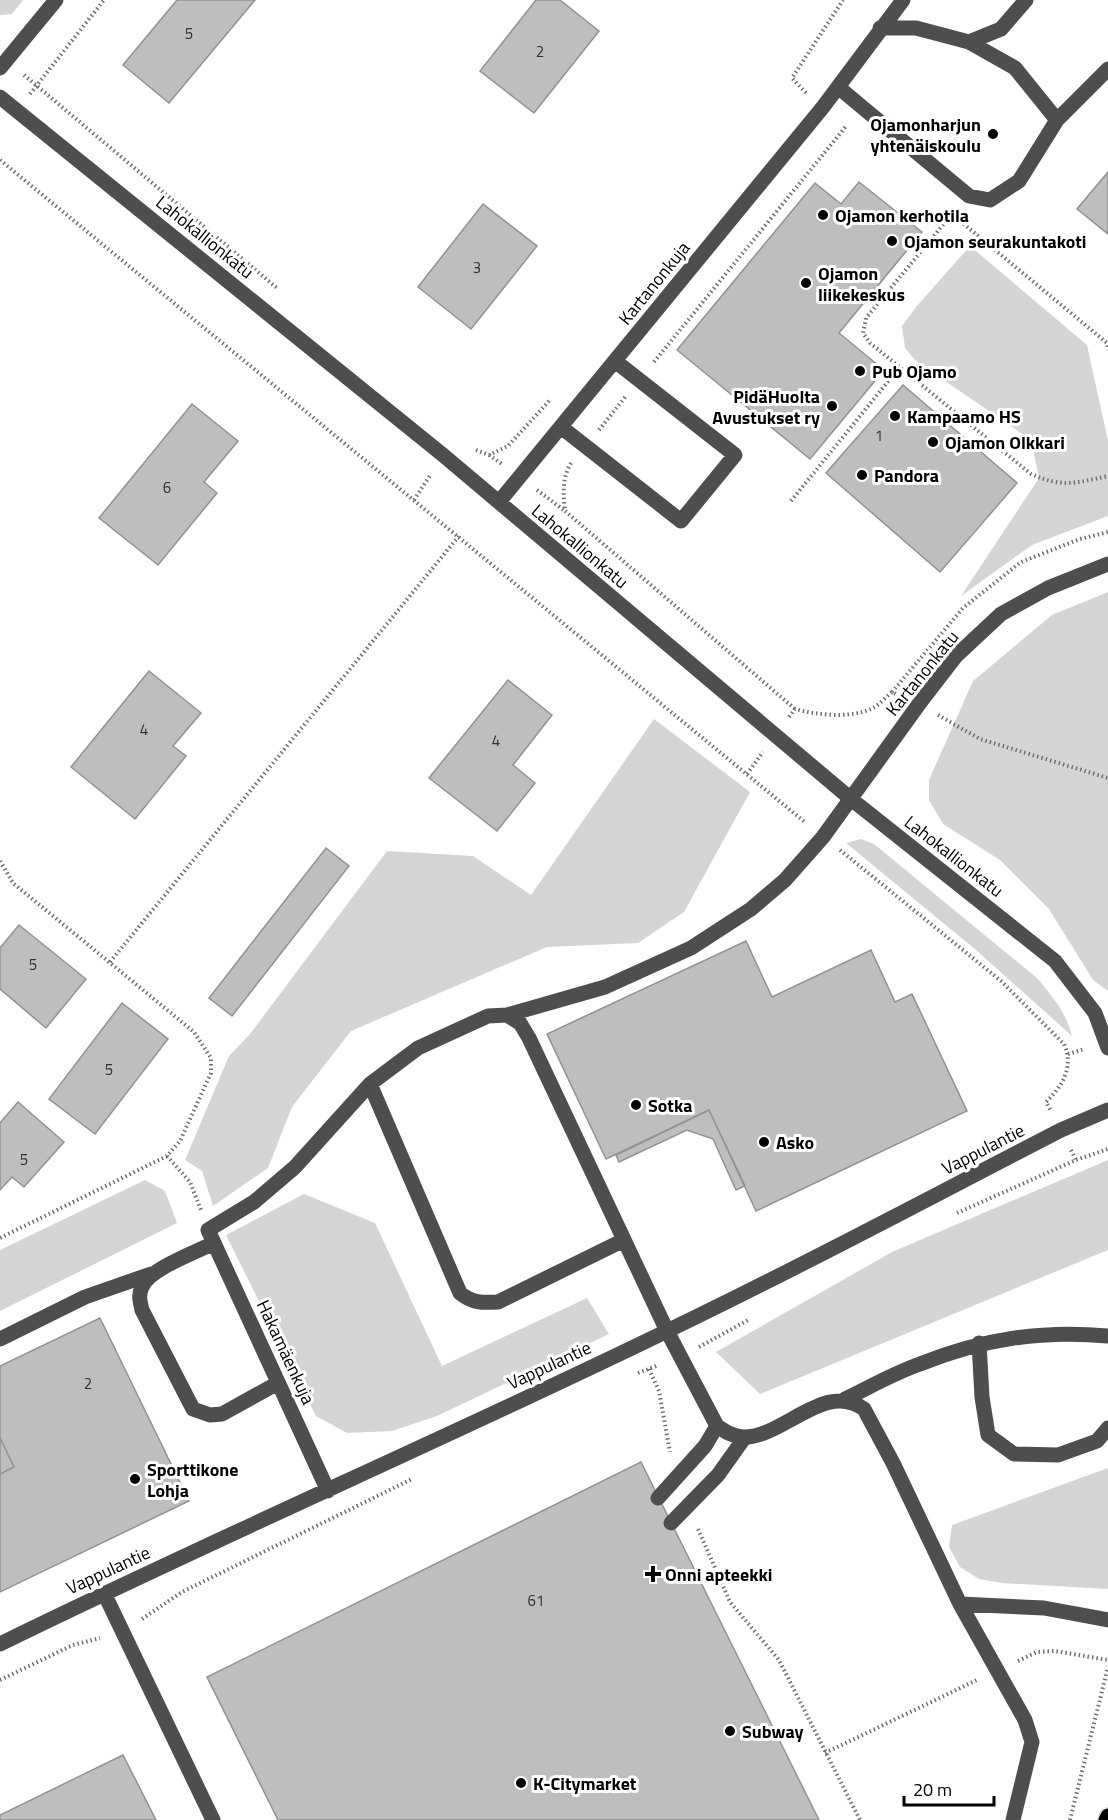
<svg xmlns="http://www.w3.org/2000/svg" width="1108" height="1820" viewBox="0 0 1108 1820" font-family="'Titillium Web',sans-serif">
	<rect width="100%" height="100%" fill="#fff"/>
	<!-- green -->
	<path fill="#d5d5d5" d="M 0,0 L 23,0 L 12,14 L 0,15 Z
		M 970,246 L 1087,345 L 1108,441 L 1108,516 L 1032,545 L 961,596 L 1039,478 L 1031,440 L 916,361 L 905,348 L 902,326 L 916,307 Z
		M 1108,592 L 1108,991 L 1093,980 L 1049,909 L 1000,860 L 943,824 L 929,800 L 929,780 L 973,681 L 1052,615 Z
		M 654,719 L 750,792 L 684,912 L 638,943 L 547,947 L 351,1031 L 292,1107 L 268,1168 L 213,1206 L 202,1171 L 185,1160 L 229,1056 L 250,1034 L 387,851 L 473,856 L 531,895 Z
		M 861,839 L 874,844 L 1037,978 C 1052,996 1066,1012 1072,1036 L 976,950 L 846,843 Z
		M 1108,1160 L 1108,1250 L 760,1394 L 716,1352 L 892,1252 Z
		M 145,1180 L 165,1191 L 177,1223 L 0,1311 L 0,1250 Z
		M 304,1194 L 375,1223 L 442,1366 L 587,1298 L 609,1334 L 437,1416 L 392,1431 L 347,1433 L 316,1416 L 226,1235 Z
		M 1108,1468 L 1108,1589 L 1002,1583 L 979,1579 L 960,1567 L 949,1547 L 952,1525 Z"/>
	<!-- building -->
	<path fill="#bebebe" stroke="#929292" stroke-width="1.5" d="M 177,0 L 255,0 L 169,103 L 123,65 Z
		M 536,0 L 560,0 L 599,31 L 534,113 L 480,71 Z
		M 1108,172 L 1108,234 L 1077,209 Z
		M 859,182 L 922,232 L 839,333 L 884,370 L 810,459 L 677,350 L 815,183 L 841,204 Z
		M 483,204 L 537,246 L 471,329 L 418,287 Z
		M 903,385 L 1017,483 L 940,572 L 826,473 Z
		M 192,404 L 238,441 L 204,482 L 217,493 L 158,565 L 99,518 Z
		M 149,671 L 201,713 L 173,746 L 186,756 L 135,819 L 71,767 Z
		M 508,680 L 552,715 L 513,765 L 535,783 L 497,831 L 429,778 Z
		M 326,848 L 349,866 L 232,1016 L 209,998 Z
		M 19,925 L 86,979 L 46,1028 L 0,989 L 0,948 Z
		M 746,941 L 772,997 L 871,950 L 895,1002 L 912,994 L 967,1111 L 756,1211 L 709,1110 L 606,1159 L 547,1034 Z
		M 122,1003 L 168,1039 L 95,1134 L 49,1099 Z
		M 18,1102 L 64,1142 L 24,1187 L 12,1177 L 0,1190 L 0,1123 Z
		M 709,1110 L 745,1186 L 736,1190 L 713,1139 L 687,1130 L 619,1162 L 616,1155 Z
		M 100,1318 L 189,1501 L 0,1592 L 0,1474 L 14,1467 L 0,1438 L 0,1366 Z
		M 0,1438 L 14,1467 L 0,1474 Z
		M 641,1462 L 819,1820 L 278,1820 L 207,1677 Z
		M 123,1755 L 156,1820 L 0,1820 L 0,1815 Z"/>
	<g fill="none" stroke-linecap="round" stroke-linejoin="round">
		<!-- major casing -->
		<g stroke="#dbdbdb" stroke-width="18">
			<path id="major" d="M 1106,1820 L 1108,1816"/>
		</g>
		<!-- path -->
		<path stroke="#707070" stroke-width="4" stroke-dasharray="1.5 3" stroke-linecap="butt" d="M 24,75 L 277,288
			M 806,93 L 792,78 L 843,0
			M 30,94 L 104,0
			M 0,160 L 806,823
			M 952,214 L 866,318 L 863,333 L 870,343 L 1031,474 C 1063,488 1075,483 1108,476
			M 953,215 L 1107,343 L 1108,350
			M 654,362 L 847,125
			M 599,430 L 626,396
			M 476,450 L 489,455 L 508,446 L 550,400
			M 489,455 L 502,464
			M 571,463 C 562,478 563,494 565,511 L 795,709
			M 537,490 L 565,511
			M 414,500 L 431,474
			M 791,501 L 899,368
			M 892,692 L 963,608 L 1021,562 L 1080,539 L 1108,532
			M 938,715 L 980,739 L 1108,778
			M 789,717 L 795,709 C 817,715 851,719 873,708 C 879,705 886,697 892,692 L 899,696
			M 747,774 L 763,752
			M 840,850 L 1001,981 L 1064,1044 C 1074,1066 1063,1086 1046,1102 L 1051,1111
			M 0,861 L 13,883 L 194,1032 L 211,1058 L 211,1073 L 180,1141 L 167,1156 L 0,1238
			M 110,962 L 459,536
			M 1068,1054 L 1085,1049
			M 1071,1150 L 1076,1160
			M 167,1156 L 190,1182 L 201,1210
			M 957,1213 L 1076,1160 L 1108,1149
			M 699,1347 L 750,1319
			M 649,1369 L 659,1391 L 670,1452
			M 638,1373 L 659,1365
			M 698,1529 L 730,1602 L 779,1660 L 860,1820
			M 142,1619 L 182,1592 L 412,1479
			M 1018,1661 L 1037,1652 L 1055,1651 L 1108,1660
			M 0,1680 L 73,1645 L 100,1638
			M 825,1753 L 979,1679
			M 1070,1820 L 1108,1667"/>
		<!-- minor -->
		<path stroke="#4e4e4e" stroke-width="15" d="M 880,28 L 916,28 L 969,42 L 1015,68 L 1057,120
			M 969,42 L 1001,29 L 1026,0
			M 0,68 L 56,0
			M 838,87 L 969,196 L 990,200 L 1019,181 L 1057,120 L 1108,69
			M 0,97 L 443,455 L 851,799 L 1055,961 L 1095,1013 L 1108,1048
			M 561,427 L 681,521 L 735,455 L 615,361
			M 499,502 L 823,107 L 903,0
			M 507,1015 L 605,987 L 691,948 L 751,909 L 785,880 L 823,837 L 919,704 L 956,656 L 1001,614 L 1048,588 L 1108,564
			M 370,1084 L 460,1293 C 472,1303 482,1303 498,1302 L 624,1240
			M 214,1243 C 196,1252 149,1269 142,1287 C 138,1295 140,1301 142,1310 L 193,1409 L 210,1415 L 222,1414 L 278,1383
			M 0,1339 L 85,1297 L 151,1274
			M 979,1343 L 982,1397 L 988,1435 L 1014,1454 L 1058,1455 L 1097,1441 L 1108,1428
			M 845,1399 C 870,1387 894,1373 920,1364 C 982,1339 1041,1330 1108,1336
			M 328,1491 L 208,1230 L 254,1202 L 295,1167 L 370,1084 L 418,1048 L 488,1016 L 507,1015 L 520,1023 L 529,1038 L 667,1331 L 717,1426 C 726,1432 732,1436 743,1437 C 783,1438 825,1380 864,1409 L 893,1463 L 960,1604 L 1025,1720 L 1032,1742 L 1013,1820
			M 658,1498 L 705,1446 L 717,1426
			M 671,1523 L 718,1475 L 745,1437
			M 104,1593 L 213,1820
			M 960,1604 L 1044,1608 L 1108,1620
			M 0,1644 C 220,1536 445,1439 665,1332 C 799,1268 929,1198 1061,1130 L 1108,1110"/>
		<!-- major -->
		<use href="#major" stroke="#000" stroke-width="15"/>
	</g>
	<!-- markers -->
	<g fill="#000" stroke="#fff" stroke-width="2">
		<circle cx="993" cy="134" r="6"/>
		<circle cx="823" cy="215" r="6"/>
		<circle cx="892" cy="241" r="6"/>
		<circle cx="806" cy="283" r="6"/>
		<circle cx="860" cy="371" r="6"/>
		<circle cx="832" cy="406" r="6"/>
		<circle cx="895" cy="416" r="6"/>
		<circle cx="933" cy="442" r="6"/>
		<circle cx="862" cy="475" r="6"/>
		<circle cx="636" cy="1105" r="6"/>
		<circle cx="764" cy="1142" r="6"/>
		<circle cx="135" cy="1479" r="6"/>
		<path d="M650 1565h6v6h6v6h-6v6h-6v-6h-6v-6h6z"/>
		<circle cx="730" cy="1731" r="6"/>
		<circle cx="521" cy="1783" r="6"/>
	</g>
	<g text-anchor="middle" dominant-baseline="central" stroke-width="6" stroke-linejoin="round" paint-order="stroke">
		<!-- number labels -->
		<g font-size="15" fill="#303030">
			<text x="189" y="33">5</text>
			<text x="540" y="51">2</text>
			<text x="477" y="267">3</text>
			<text x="879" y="435">1</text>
			<text x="167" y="487">6</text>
			<text x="144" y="729">4</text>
			<text x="496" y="740">4</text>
			<text x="33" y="964">5</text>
			<text x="109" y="1069">5</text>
			<text x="24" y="1159">5</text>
			<text x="88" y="1383">2</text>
			<text x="536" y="1600">61</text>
		</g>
		<!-- poi labels -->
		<g font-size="18" font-weight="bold" fill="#000" stroke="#fff" text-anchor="start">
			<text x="981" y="124" text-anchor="end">Ojamonharjun<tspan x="981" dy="21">yhtenäiskoulu</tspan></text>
			<text x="835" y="215">Ojamon kerhotila</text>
			<text x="904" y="241">Ojamon seurakuntakoti</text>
			<text x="818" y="273">Ojamon<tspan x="818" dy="21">liikekeskus</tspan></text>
			<text x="872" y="371">Pub Ojamo</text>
			<text x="820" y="396" text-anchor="end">PidäHuolta<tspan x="820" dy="21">Avustukset ry</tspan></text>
			<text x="907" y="416">Kampaamo HS</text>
			<text x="945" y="442">Ojamon Olkkari</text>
			<text x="874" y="475">Pandora</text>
			<text x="648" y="1105">Sotka</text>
			<text x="776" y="1142">Asko</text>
			<text x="147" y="1469">Sporttikone<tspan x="147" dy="21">Lohja</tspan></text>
			<text x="665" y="1574">Onni apteekki</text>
			<text x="742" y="1731">Subway</text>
			<text x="533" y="1783">K-Citymarket</text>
		</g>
		<!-- street labels -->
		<g font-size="18" fill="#000" stroke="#fff">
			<text transform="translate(205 237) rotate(39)">Lahokallionkatu</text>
			<text transform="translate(654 283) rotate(-51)">Kartanonkuja</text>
			<text transform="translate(580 546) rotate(40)">Lahokallionkatu</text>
			<text transform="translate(922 673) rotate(-51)">Kartanonkatu</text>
			<text transform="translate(954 856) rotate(38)">Lahokallionkatu</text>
			<text transform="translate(983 1149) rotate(-27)">Vappulantie</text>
			<text transform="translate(286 1352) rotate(65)">Hakamäenkuja</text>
			<text transform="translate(549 1365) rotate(-25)">Vappulantie</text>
			<text transform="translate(108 1570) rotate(-25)">Vappulantie</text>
		</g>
	</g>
	<!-- scale -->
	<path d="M904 1796v9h90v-9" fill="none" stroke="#000000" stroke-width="3"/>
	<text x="913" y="1796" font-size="18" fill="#000000" stroke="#ffffff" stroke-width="4.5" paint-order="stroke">20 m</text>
</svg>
